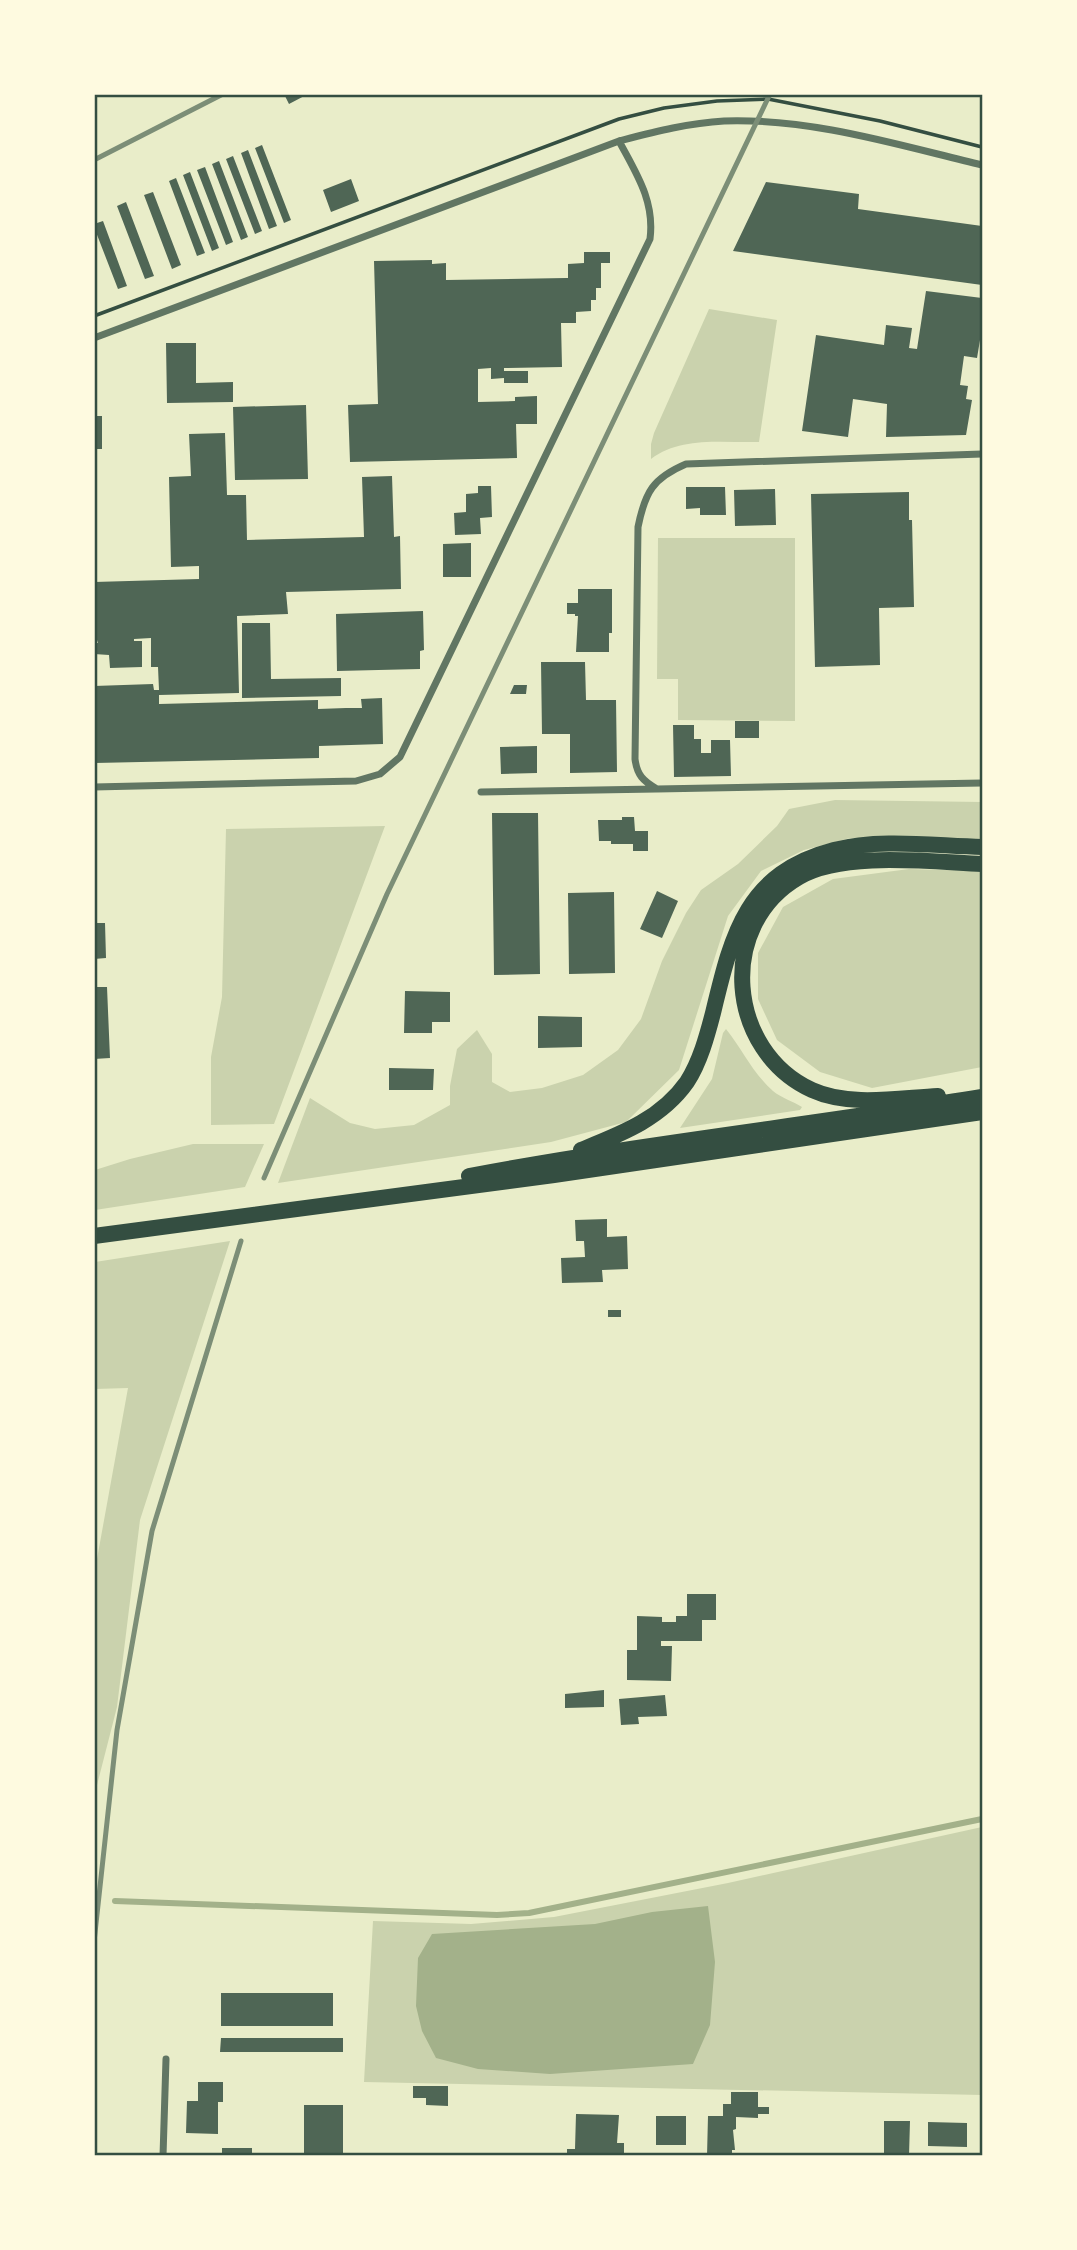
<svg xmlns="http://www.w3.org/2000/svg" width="1077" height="2250" viewBox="0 0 1077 2250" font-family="'Source Sans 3',sans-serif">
	<rect width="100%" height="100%" fill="#e9edc9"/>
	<!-- green -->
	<path fill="#cad2ad" d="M 709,309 L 777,320 L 759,442 C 723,443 681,436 651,459 L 651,444 L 654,433 Z
		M 658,538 L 795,538 L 795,721 L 678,720 L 678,679 L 657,679 Z
		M 835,800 L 982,802 L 982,841 L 850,838 L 804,850 L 761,871 L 728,916 L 679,1070 L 626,1122 L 551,1142 L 278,1183 L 310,1098 L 350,1123 L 375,1129 L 414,1125 L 450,1105 L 450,1086 L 457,1049 L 477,1030 L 492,1054 L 492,1082 L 510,1092 L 542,1088 L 583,1075 L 618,1050 L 641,1019 L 662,961 L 686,913 L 701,890 L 738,864 L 777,826 L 789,809 Z
		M 385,826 L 274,1124 L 211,1125 L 211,1057 L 222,997 L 226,829 Z
		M 909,869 L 982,871 L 982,1067 L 872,1088 L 820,1072 L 777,1040 L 758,999 L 758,953 L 783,907 L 833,879 Z
		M 726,1029 C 743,1050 751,1071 773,1091 C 781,1098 793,1101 802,1107 L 800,1110 L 680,1128 L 712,1079 L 723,1033 Z
		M 193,1144 L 264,1144 L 245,1187 L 95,1210 L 95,1170 L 130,1159 Z
		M 230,1241 L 140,1520 L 117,1707 L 95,1793 L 95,1570 L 128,1388 L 95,1389 L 95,1262 Z
		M 982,1827 L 982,2095 L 364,2082 L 373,1921 L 471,1924 L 554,1917 L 728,1883 Z"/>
	<!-- water -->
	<path fill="#a3b18a" d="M 708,1906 L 715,1962 L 710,2025 L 693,2064 L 550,2074 L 478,2069 L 436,2058 L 422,2031 L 416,2006 L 418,1958 L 432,1934 L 595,1924 L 652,1912 Z"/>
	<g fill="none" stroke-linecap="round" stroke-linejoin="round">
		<!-- stream -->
		<path stroke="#a3b18a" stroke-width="6" d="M 115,1901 L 497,1915 L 529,1913 L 982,1819"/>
	</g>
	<!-- building -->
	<path fill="#4f6655" d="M 284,94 L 308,94 L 289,104 Z
		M 262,145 L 291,220 L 284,223 L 255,148 Z
		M 248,150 L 277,226 L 269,229 L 241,153 Z
		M 233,156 L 262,231 L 255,234 L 226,159 Z
		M 219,161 L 248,237 L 241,240 L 212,164 Z
		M 205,167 L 233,242 L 226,245 L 197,170 Z
		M 190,172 L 219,248 L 212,251 L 183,175 Z
		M 176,178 L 205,253 L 197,256 L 169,181 Z
		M 351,179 L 359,201 L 331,212 L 323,190 Z
		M 766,182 L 859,194 L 858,209 L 982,226 L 982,285 L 733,251 Z
		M 153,192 L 181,265 L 172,269 L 144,195 Z
		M 126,202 L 154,276 L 145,279 L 117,206 Z
		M 103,221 L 127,286 L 118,289 L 94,227 L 94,224 Z
		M 584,252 L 610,252 L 610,263 L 601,263 L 601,288 L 596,288 L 596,300 L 591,300 L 591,311 L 576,312 L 576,323 L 561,323 L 562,367 L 504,368 L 504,371 L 528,371 L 528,383 L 504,383 L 504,378 L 491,379 L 491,368 L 478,369 L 478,402 L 515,401 L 515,397 L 537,396 L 537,424 L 516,424 L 517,458 L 350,462 L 348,405 L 378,404 L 374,261 L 432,260 L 432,264 L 446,263 L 446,280 L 566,278 L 568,278 L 568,264 L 584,263 Z
		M 926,291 L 982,298 L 982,328 L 977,358 L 964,356 L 960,385 L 968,386 L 966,399 L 972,400 L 966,435 L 886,437 L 887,404 L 853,399 L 848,437 L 802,431 L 816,335 L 884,345 L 886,325 L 912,328 L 909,348 L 917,349 Z
		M 166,343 L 196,343 L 196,383 L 233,382 L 233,402 L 167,403 Z
		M 306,405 L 308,479 L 235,480 L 233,407 Z
		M 94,416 L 102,416 L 102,449 L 94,449 Z
		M 225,433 L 227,495 L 246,495 L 247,540 L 364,537 L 362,477 L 392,476 L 394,537 L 400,536 L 401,589 L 286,592 L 288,614 L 237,616 L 239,693 L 159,695 L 159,704 L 318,700 L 318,709 L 346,708 L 362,708 L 361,699 L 382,698 L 383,744 L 319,746 L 319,758 L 95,763 L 94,686 L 153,684 L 154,690 L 159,690 L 158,667 L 151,667 L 151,638 L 134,639 L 134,641 L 142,641 L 142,667 L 110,668 L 109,655 L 94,654 L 94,643 L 98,643 L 97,640 L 94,640 L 94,582 L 199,579 L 199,566 L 171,567 L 169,477 L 191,476 L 189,434 Z
		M 478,486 L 491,486 L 492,517 L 480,518 L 481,534 L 455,535 L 454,513 L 466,512 L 466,494 L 478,493 Z
		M 686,487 L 725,487 L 726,515 L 700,515 L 700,508 L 686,509 Z
		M 775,489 L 776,525 L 735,526 L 734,490 Z
		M 909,492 L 909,520 L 912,520 L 914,607 L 879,608 L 880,665 L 815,667 L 811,494 Z
		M 471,543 L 471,577 L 443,577 L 443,544 Z
		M 578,589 L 612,589 L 612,633 L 609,633 L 609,652 L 576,652 L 578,616 L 575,616 L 575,614 L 567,614 L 567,603 L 578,603 Z
		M 423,611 L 424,650 L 420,651 L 420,669 L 337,671 L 336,614 Z
		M 242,623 L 270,623 L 271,679 L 341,678 L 341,696 L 242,698 Z
		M 541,662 L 585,662 L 586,700 L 616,700 L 617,772 L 570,773 L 570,734 L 542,734 Z
		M 514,685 L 527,685 L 526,694 L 510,694 Z
		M 735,721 L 759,721 L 759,738 L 735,738 Z
		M 673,725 L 694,725 L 694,739 L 701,739 L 701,753 L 711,753 L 711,740 L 730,740 L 731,776 L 674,777 Z
		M 537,746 L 537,773 L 501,774 L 500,747 Z
		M 492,813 L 538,813 L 540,974 L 494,975 Z
		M 622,817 L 634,817 L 635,831 L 648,831 L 648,851 L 633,851 L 633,844 L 611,844 L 611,841 L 599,841 L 598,820 L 622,820 Z
		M 657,891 L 678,901 L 662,938 L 640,929 Z
		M 614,892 L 615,973 L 569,974 L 568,893 Z
		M 94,923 L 105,923 L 106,958 L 94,959 Z
		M 94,987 L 107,987 L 110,1058 L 94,1059 Z
		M 405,991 L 450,992 L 450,1022 L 432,1022 L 432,1033 L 404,1033 Z
		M 538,1016 L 582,1017 L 582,1047 L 538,1048 Z
		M 389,1068 L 434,1069 L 433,1090 L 389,1090 Z
		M 607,1219 L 607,1237 L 627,1236 L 628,1269 L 602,1270 L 603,1282 L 562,1283 L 561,1258 L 585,1257 L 584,1241 L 576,1241 L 575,1220 Z
		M 608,1310 L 621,1310 L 621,1317 L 608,1317 Z
		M 687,1594 L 716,1594 L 716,1620 L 702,1620 L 702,1641 L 661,1641 L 661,1646 L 672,1646 L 671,1681 L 627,1680 L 627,1650 L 637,1650 L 637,1616 L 662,1617 L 662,1622 L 676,1622 L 676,1616 L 687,1616 Z
		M 604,1690 L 604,1707 L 565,1708 L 565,1694 Z
		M 665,1695 L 667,1716 L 638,1717 L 639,1724 L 621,1725 L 619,1699 Z
		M 221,1993 L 333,1993 L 333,2026 L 221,2026 Z
		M 221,2038 L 343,2038 L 343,2052 L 220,2052 Z
		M 198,2082 L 223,2082 L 223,2102 L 218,2102 L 218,2134 L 186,2133 L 187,2101 L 198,2101 Z
		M 413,2086 L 448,2086 L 448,2106 L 426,2105 L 426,2098 L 413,2098 Z
		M 731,2092 L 758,2092 L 758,2107 L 769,2107 L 769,2114 L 758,2114 L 758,2118 L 736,2117 L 736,2129 L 733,2130 L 735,2150 L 732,2150 L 732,2156 L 707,2156 L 708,2116 L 723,2116 L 723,2104 L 731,2104 Z
		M 304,2105 L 343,2105 L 343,2156 L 304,2156 Z
		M 576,2114 L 619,2115 L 617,2143 L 624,2143 L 624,2156 L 567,2156 L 567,2149 L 575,2149 Z
		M 656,2116 L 686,2116 L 686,2145 L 656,2145 Z
		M 884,2121 L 910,2121 L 909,2156 L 884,2156 Z
		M 928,2122 L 967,2123 L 967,2147 L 928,2146 Z
		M 222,2148 L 252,2148 L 252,2156 L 222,2156 Z"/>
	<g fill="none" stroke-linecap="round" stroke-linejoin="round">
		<!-- path -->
		<path stroke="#344e41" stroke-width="3.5" d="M 94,316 L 619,119 L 664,108 L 717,101 L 768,99 L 880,121 L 982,147"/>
		<!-- minor -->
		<path stroke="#617663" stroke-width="7" d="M 94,338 L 619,141 C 654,132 688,123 724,121 C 812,118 898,145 982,165
			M 982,454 L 686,464 C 653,478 645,492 638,527 L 635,759 C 637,775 643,781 657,789 L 982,783
			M 94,787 L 356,781 L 380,774 L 400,757 L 650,239 C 655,201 636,173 619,141
			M 481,792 L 656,789
			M 163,2156 L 166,2059"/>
		<!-- trunk -->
		<path stroke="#344e41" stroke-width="16" d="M 938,1096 C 898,1098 849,1107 812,1090 C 727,1051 716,925 799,877 C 843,851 932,862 982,864
			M 581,1150 C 621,1134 661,1119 687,1082 C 700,1062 707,1036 713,1013 C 732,934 746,873 834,850 C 881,838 935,846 982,847
			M 469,1176 C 639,1144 812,1125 982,1097
			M 94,1236 L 554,1175 L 982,1112"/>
		<!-- rail -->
		<path stroke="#7c8e77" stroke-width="5" d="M 94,160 L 223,94
			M 264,1178 L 387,894 L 770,94
			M 94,1942 L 117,1730 L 152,1531 L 241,1241"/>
	</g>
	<!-- border -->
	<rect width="1077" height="2250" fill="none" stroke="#fefae0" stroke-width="192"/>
	<rect x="96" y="96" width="885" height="2058" fill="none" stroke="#344e41" stroke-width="2.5"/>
</svg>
